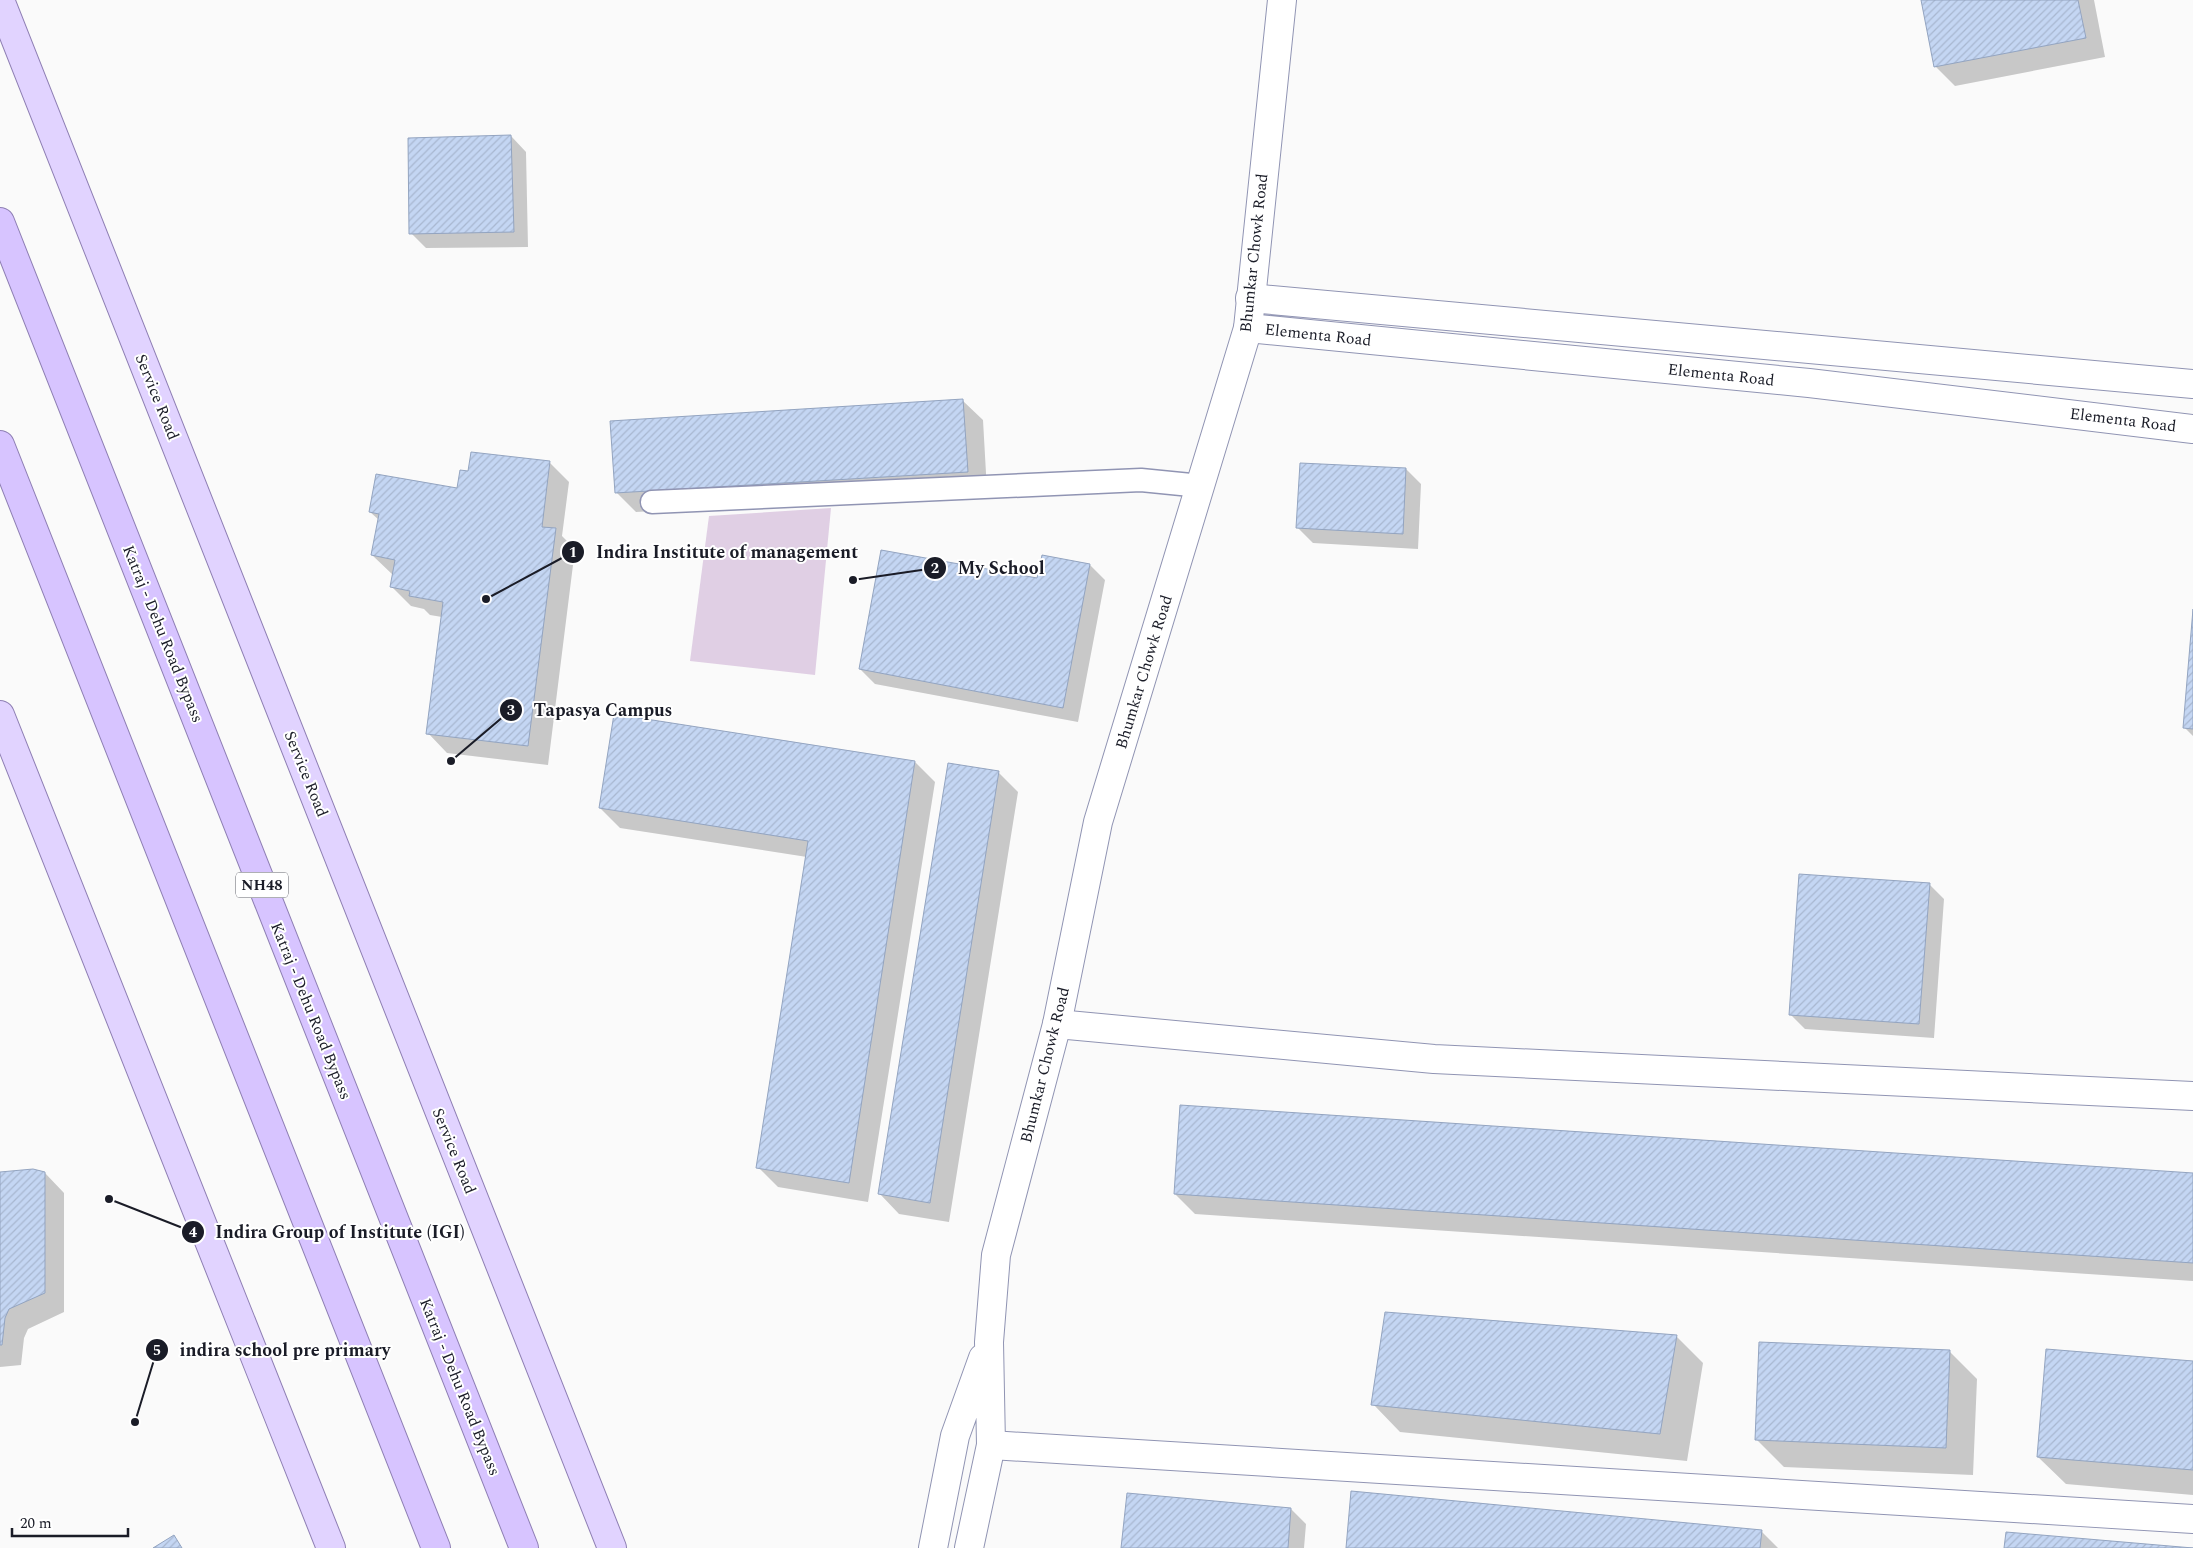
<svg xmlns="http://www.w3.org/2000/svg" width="2193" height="1548" viewBox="0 0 2193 1548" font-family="Spectral,serif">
	<defs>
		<pattern id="building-hatch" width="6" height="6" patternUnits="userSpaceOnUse" patternTransform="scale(1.25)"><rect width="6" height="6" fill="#c4d6f3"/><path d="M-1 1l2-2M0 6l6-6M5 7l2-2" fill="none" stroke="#a8b7d0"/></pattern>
	</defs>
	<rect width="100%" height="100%" fill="#fafafa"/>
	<!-- garden -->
	<path fill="#e0cfe4" d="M 831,508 L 815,675 L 690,661 L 709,516 Z"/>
	<!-- shadow -->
	<path fill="#0003" d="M 1923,0 L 2094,0 L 2105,57 L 1955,86 L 1935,66 Z
		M 511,136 L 526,152 L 528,247 L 426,248 L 411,233 Z
		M 963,401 L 983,420 L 987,491 L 636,512 L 616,492 Z
		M 549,462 L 569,482 L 562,536 L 575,549 L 548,765 L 447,753 L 428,733 L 442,617 L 430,615 L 424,609 L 411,606 L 391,586 L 393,575 L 372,555 L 379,520 L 370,512 L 458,490 L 469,472 Z
		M 1406,469 L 1421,484 L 1418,549 L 1313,543 L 1298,528 Z
		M 1090,565 L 1105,580 L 1078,722 L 875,684 L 860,669 L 1038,580 Z
		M 2193,624 L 2193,736 L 2184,727 Z
		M 615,716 L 915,762 L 935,782 L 868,1202 L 778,1187 L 758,1167 L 807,857 L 620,828 L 600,808 Z
		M 998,772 L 1018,792 L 949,1222 L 899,1214 L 880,1194 Z
		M 1929,884 L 1944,899 L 1934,1038 L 1805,1029 L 1790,1014 Z
		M 45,1173 L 64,1193 L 64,1312 L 28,1329 L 24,1338 L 21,1365 L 0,1367 L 0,1174 Z
		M 2193,1175 L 2193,1281 L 1195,1214 L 1175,1194 Z
		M 1676,1336 L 1703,1363 L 1687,1461 L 1400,1432 L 1373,1404 Z
		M 1950,1352 L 1977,1379 L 1973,1475 L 1784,1467 L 1756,1439 Z
		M 2193,1362 L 2193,1495 L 2066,1484 L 2038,1457 Z
		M 1291,1509 L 1306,1524 L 1304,1548 L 1123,1548 Z
		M 1761,1531 L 1778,1548 L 1347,1548 Z"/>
	<!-- building -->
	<path fill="url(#building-hatch)" stroke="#93a4c0" d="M 1921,0 L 2078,0 L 2086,38 L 1934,67 Z
		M 511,135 L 514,232 L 409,234 L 408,138 Z
		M 963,399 L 968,472 L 615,493 L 610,421 Z
		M 471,452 L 550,461 L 542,527 L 556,528 L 528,746 L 426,734 L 443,602 L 409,596 L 410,591 L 390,587 L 395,560 L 371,555 L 379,514 L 369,512 L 376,474 L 457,488 L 460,470 L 468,471 Z
		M 1300,463 L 1406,468 L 1403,534 L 1296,528 Z
		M 881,550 L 1037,578 L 1042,555 L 1090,564 L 1063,708 L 859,669 Z
		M 2193,609 L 2193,729 L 2183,728 Z
		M 614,714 L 915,761 L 849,1183 L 756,1168 L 808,841 L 599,808 Z
		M 948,763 L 999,771 L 930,1203 L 878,1194 Z
		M 1799,874 L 1930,883 L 1919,1024 L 1789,1015 Z
		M 1180,1105 L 2193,1173 L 2193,1263 L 1174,1194 Z
		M 33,1169 L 45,1172 L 45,1293 L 9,1309 L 5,1318 L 2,1345 L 0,1345 L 0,1172 Z
		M 1385,1312 L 1677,1335 L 1660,1434 L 1371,1405 Z
		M 1759,1342 L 1950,1350 L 1946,1448 L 1755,1440 Z
		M 2046,1349 L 2193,1361 L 2193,1470 L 2037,1457 Z
		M 1351,1491 L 1762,1530 L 1760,1548 L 1346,1548 Z
		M 1127,1493 L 1291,1508 L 1288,1548 L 1121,1548 Z
		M 2006,1532 L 2193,1548 L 2004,1548 Z
		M 174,1535 L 182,1548 L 153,1548 Z"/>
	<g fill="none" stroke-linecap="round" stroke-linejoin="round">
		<!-- service casing -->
		<g stroke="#9094b3" stroke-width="25">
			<path id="service" d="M 652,502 L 1141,480 L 1201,486"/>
		</g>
		<!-- minor casing -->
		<g stroke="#9094b3" stroke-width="30">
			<path id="minor" d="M 1250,298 L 2193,384
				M 1248,328 L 1809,383 L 2193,429
				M 1057,1024 L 1434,1059 L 2193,1096
				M 991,1445 L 2193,1519"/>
		</g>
		<!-- tertiary casing -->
		<g stroke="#9094b3" stroke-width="30">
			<path id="tertiary" d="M 933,1548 L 955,1436 L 983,1358
				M 969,1548 L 991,1445 L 989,1342 L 996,1255 L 1057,1024 L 1098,822 L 1248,328 L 1282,0"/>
		</g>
		<!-- primary casing -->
		<g stroke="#8e7fb3" stroke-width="30">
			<path id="primary" d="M 0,0 L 612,1548
				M 0,715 L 331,1548"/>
		</g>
		<!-- trunk casing -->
		<g stroke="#8e7fb3" stroke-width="30">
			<path id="trunk" d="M 0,222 L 524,1548
				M 0,445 L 436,1548"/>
		</g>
		<!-- service -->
		<use href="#service" stroke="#fff" stroke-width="22"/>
		<!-- minor -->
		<use href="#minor" stroke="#fff" stroke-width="28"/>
		<!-- tertiary -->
		<use href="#tertiary" stroke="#fff" stroke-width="28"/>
		<!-- primary -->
		<use href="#primary" stroke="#e1d3ff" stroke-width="28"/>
		<!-- trunk -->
		<use href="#trunk" stroke="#d7c4ff" stroke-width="28"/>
	</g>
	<g text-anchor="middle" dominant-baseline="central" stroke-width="4" stroke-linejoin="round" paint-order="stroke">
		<!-- shield labels -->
		<rect fill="#fff" stroke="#5f6068" stroke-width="1" x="236" y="872.5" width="52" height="25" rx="4"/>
		<g font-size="15" font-weight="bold" fill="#1a1c27">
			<text x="262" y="885">NH48</text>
		</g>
		<!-- street labels -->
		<g font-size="16" fill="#1a1c27" stroke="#fff">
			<text transform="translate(1254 253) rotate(-84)">Bhumkar Chowk Road</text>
			<text transform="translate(1318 335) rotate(6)">Elementa Road</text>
			<text transform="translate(1721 375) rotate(6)">Elementa Road</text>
			<text transform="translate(157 397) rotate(68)">Service Road</text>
			<text transform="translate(2123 420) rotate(7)">Elementa Road</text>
			<text transform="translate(163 634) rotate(68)">Katraj - Dehu Road Bypass</text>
			<text transform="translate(1144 672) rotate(-73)">Bhumkar Chowk Road</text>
			<text transform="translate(306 774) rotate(68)">Service Road</text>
			<text transform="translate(311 1011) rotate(68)">Katraj - Dehu Road Bypass</text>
			<text transform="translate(1045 1065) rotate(-76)">Bhumkar Chowk Road</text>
			<text transform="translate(454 1151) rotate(68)">Service Road</text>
			<text transform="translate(460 1387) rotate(68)">Katraj - Dehu Road Bypass</text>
		</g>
	</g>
	<!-- callouts -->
	<path fill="none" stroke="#1a1c27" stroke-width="2" d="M486 599L573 552M853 580L935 568M451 761L511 710M109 1199L193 1232M135 1422L157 1350"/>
	<g fill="#1a1c27" stroke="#fff" stroke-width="2">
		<circle cx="486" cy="599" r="5"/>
		<circle cx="853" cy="580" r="5"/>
		<circle cx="451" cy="761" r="5"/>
		<circle cx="109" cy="1199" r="5"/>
		<circle cx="135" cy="1422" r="5"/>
		<circle cx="573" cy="552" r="12"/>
		<circle cx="935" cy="568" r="12"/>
		<circle cx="511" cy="710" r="12"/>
		<circle cx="193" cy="1232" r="12"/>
		<circle cx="157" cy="1350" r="12"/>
	</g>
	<g font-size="15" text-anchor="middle" font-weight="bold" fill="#fff">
		<text x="573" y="557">1</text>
		<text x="935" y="573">2</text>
		<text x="511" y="715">3</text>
		<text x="193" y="1237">4</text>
		<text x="157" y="1355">5</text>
	</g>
	<g font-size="18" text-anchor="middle" font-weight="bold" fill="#1a1c27" stroke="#fff" stroke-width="4" stroke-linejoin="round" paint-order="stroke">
		<text x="727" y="558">Indira Institute of management</text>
		<text x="1001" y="574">My School</text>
		<text x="603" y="716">Tapasya Campus</text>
		<text x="340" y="1238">Indira Group of Institute (IGI)</text>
		<text x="285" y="1356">indira school pre primary</text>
	</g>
	<!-- scale -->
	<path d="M12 1528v8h116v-8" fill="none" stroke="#1a1c27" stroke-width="2.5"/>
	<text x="20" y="1528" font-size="15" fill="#1a1c27" stroke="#ffffff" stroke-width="4" paint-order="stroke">20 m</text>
</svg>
